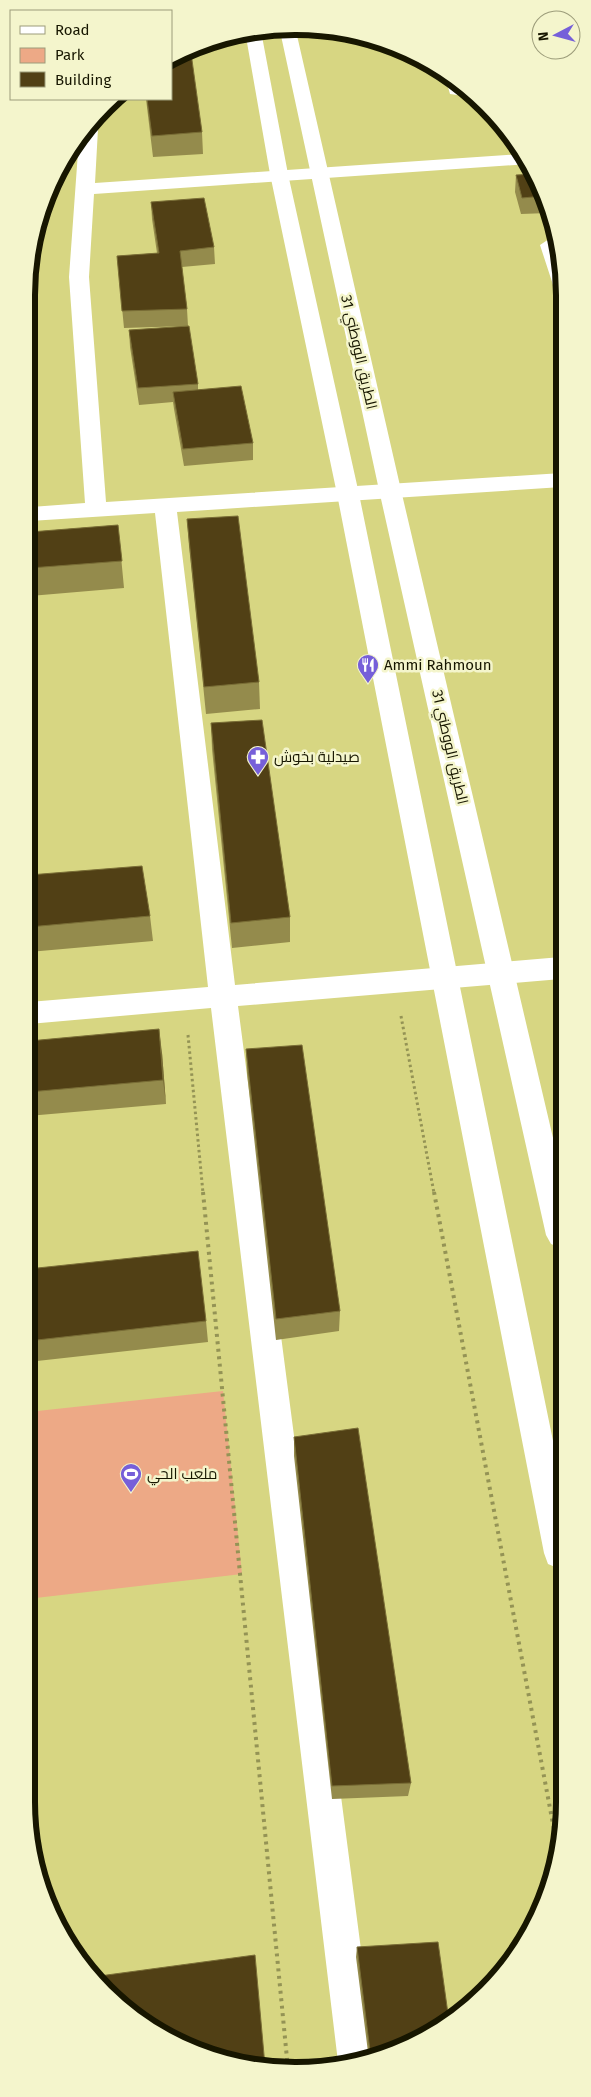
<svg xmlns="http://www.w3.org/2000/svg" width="591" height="2097" viewBox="0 0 591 2097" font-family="'Fira Sans',Cairo,sans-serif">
	<rect width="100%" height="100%" fill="#d7d682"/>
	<!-- green -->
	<path fill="#eda986" d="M 223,1391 L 242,1574 L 27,1599 L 28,1412 Z"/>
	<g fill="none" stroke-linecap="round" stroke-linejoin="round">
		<!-- path-far1 -->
		<path stroke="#949355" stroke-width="3" stroke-dasharray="2.5 3" stroke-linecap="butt" d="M 401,1016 L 434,1193
			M 188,1035 L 203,1193"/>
		<!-- path -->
		<path stroke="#949355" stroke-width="4" stroke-dasharray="3 4.5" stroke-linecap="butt" d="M 203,1192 L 288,2069
			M 434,1192 L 559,1856"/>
		<!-- lane -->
		<path fill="#fff" fill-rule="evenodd" d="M 448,78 L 472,97 L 450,94 L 446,80 Z
			M 555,235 L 557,244 L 553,246 L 562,273 L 562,295 L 555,291 L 540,245 Z"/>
		<!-- street -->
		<path fill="#fff" fill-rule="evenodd" d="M 93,125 L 98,129 L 95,183 L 522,154 L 529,164 L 94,194 L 89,277 L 106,502 L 562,473 L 562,487 L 177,512 L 235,985 L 561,957 L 561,979 L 238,1006 L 375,2057 L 365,2061 L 339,2064 L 338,2062 L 211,1008 L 29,1024 L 29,1002 L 208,987 L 155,513 L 30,521 L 31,507 L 85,503 L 69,277 L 79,138 Z"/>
		<!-- primary -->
		<path fill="#fff" fill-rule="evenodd" d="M 245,31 L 261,31 L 288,174 L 359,494 L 560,1475 L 560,1569 L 548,1564 L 544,1553 L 337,494 L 270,174 Z
			M 280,31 L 296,31 L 401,490 L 561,1172 L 561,1248 L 551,1244 L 546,1235 L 379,490 Z"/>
	</g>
	<!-- wall -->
	<path fill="#948b4c" d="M 146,99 L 171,99 L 202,132 L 203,154 L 153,157 Z
		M 500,121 L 510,136 L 505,137 Z
		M 516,175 L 537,177 L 548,213 L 521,214 L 515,192 Z
		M 151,202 L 214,247 L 215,264 L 182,267 L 187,309 L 188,326 L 124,328 L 117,256 L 157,253 L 152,219 Z
		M 129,330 L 198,384 L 198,390 L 253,443 L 253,460 L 184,466 L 174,409 L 173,402 L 139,405 L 130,347 Z
		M 187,519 L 259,682 L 260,709 L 206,714 L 189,546 Z
		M 118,525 L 124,588 L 30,596 L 30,532 Z
		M 211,723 L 290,917 L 290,942 L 232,948 L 212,749 Z
		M 29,875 L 150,916 L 153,941 L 29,952 Z
		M 29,1041 L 162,1053 L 166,1104 L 28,1116 Z
		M 246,1049 L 340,1311 L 339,1331 L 276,1340 L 247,1073 Z
		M 28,1269 L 206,1321 L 208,1342 L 28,1362 Z
		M 294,1437 L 411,1783 L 408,1796 L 332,1799 L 294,1456 Z
		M 357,1947 L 449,2021 L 369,2060 L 356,1957 Z"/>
	<!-- shaded-wall -->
	<path fill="#796d36" d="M 159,1029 L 162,1053 L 166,1104 L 163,1080 Z"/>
	<!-- building -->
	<path fill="#514015" stroke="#796d36" d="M 191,53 L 202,132 L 152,136 L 147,99 L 171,99 L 171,61 Z
		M 535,174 L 537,177 L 543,196 L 522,198 L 516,175 Z
		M 204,198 L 214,247 L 180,251 L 187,309 L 122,311 L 117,256 L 159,253 L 151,202 Z
		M 189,326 L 198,384 L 138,388 L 129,330 Z
		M 241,386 L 253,443 L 183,449 L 173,392 Z
		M 238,516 L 259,682 L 204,687 L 187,519 Z
		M 118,525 L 122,561 L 30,568 L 30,532 Z
		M 262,720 L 290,917 L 231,923 L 211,723 Z
		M 142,866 L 150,916 L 29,927 L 29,875 Z
		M 159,1029 L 163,1080 L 29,1092 L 29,1041 Z
		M 302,1045 L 340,1311 L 276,1319 L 246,1049 Z
		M 198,1251 L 206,1321 L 28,1341 L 28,1269 Z
		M 358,1428 L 411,1783 L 332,1786 L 294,1437 Z
		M 438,1942 L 449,2021 L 371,2059 L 357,1947 Z
		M 255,1955 L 265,2066 L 264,2067 L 176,2043 L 93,1979 L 92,1977 Z"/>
	<!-- icons -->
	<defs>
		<g id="restaurant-pin" transform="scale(1.125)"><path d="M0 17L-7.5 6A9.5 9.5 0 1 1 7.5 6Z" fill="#765fd9" stroke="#f4f5cc"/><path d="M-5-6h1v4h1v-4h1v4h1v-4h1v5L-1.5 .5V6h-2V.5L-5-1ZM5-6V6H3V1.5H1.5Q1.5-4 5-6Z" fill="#fff"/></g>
		<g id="pharmacy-pin" transform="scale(1.125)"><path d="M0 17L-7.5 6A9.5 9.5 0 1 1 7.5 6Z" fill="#765fd9" stroke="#f4f5cc"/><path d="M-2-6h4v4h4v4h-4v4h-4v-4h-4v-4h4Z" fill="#fff"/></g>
		<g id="stadium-pin" transform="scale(1.125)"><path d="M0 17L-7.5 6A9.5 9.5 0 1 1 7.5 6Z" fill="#765fd9" stroke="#f4f5cc"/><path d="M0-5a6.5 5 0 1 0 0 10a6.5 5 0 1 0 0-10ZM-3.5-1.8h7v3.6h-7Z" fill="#fff"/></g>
	</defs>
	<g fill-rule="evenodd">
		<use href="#restaurant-pin" x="368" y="665"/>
		<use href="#pharmacy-pin" x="258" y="757"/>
		<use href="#stadium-pin" x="131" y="1474"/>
	</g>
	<g text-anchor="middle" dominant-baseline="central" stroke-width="5" stroke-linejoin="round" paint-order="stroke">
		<!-- street labels -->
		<g font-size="15" fill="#171600" stroke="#f4f5cc">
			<text transform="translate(359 352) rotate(77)">الطريق الووطني 31</text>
			<text transform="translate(450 747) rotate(77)">الطريق الووطني 31</text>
		</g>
		<!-- poi labels -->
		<g font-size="15" fill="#171600" stroke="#f4f5cc" text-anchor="start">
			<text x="384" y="665">Ammi Rahmoun</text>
			<text x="274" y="757">صيدلية بخوش</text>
			<text x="147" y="1474">ملعب الحي</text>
		</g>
	</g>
	<!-- crop -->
	<path d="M0 0H591V2097H0ZM295 35H296A260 260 0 0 1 556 295V1802A260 260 0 0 1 296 2062H295A260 260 0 0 1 35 1802V295A260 260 0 0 1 295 35Z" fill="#f4f5cc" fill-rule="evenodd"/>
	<path fill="none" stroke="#171600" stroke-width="6" d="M295 35H296A260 260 0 0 1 556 295V1802A260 260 0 0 1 296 2062H295A260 260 0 0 1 35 1802V295A260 260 0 0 1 295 35Z"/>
	<!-- legend -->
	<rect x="10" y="10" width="162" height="90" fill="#f4f5cc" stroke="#9c9c7a"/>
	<rect x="20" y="26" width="25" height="8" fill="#ffffff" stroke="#9c9c7a"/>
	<text x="55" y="35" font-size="15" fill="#171600">Road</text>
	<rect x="20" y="48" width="25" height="15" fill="#eda986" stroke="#9c9c7a"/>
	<text x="55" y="60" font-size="15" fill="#171600">Park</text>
	<rect x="20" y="72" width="25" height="15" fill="#514015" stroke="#9c9c7a"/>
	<text x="55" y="85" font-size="15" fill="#171600">Building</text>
	<!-- north arrow -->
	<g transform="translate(556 35) rotate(264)"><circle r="24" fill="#f4f5cc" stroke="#9c9c7a"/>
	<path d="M0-4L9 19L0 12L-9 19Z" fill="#765fd9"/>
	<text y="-8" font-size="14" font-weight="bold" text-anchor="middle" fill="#171600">N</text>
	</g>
</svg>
